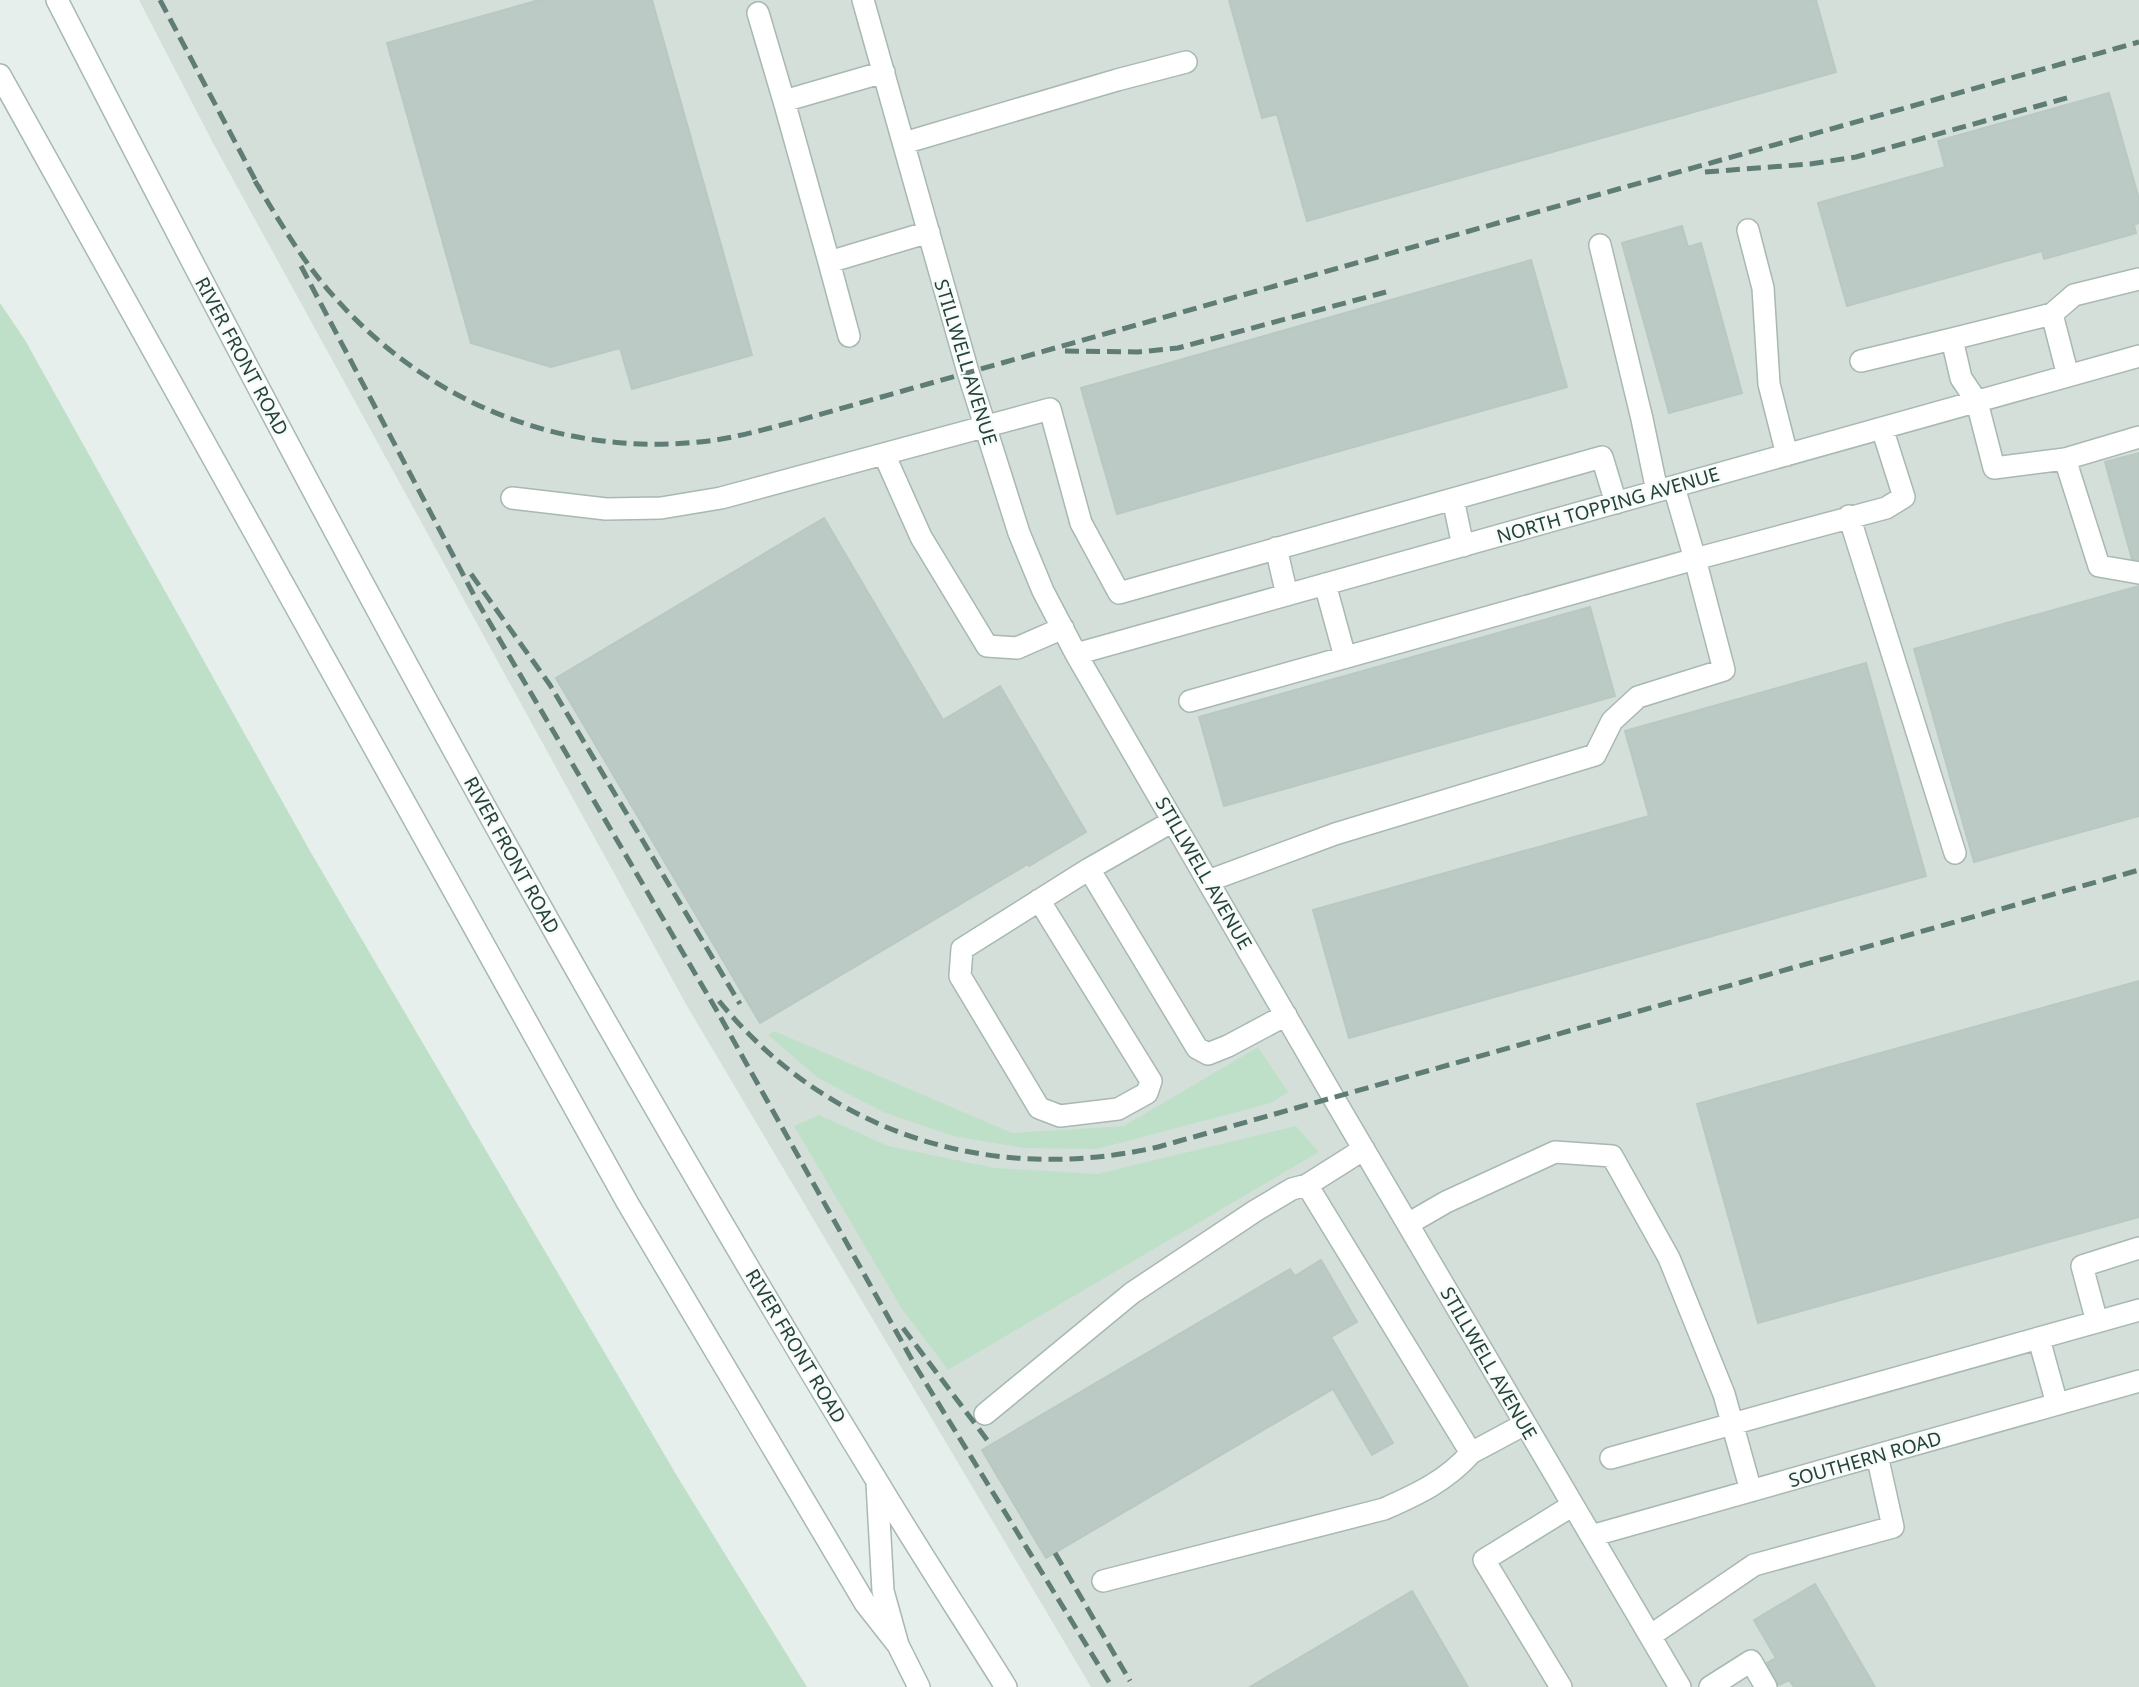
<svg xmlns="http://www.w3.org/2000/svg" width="2139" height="1687" viewBox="0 0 2139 1687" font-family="'Noto Sans',sans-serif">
	<rect width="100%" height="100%" fill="#e6efeb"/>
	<!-- built -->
	<path fill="#d4dfda" d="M 139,0 L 2139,0 L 2139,1687 L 1091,1687 L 687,1006 L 213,143 Z"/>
	<!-- green -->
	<path fill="#bfe0c8" d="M 0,303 L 25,340 L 310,851 L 680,1481 L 807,1687 L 0,1687 Z
		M 774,1031 L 1012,1133 L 1124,1126 L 1258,1047 L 1288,1092 L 1271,1103 L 1097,1149 L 1024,1148 L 953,1136 L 883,1112 L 818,1078 L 768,1035 Z
		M 819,1115 L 888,1146 L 995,1168 L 1097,1174 L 1296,1126 L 1319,1152 L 948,1370 L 902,1309 L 794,1126 Z"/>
	<!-- building -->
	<path fill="#bbcac4" stroke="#b8c9c2" stroke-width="2" d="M 539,0 L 652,0 L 752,355 L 632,389 L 620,348 L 551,367 L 471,343 L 387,43 Z
		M 1229,0 L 1816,0 L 1836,72 L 1307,221 L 1277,114 L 1262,118 Z
		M 2109,93 L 2139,199 L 2139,223 L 2134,225 L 2136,233 L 2044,259 L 2042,251 L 1847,306 L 1818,203 L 1945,167 L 1938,141 Z
		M 1682,226 L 1688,247 L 1701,243 L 1742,393 L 1669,413 L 1622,243 Z
		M 1531,260 L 1567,387 L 1117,514 L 1081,388 Z
		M 2139,453 L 2139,560 L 2132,559 L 2105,462 Z
		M 824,518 L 943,720 L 1000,686 L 1086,832 L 1029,866 L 1028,864 L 760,1023 L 556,678 Z
		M 2139,586 L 2139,816 L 1974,862 L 1914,649 Z
		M 1590,607 L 1615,696 L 1224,806 L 1199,717 Z
		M 1866,663 L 1926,876 L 1349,1038 L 1313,910 L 1649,816 L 1625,731 Z
		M 2139,981 L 2139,1217 L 1758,1323 L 1697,1104 Z
		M 1321,1260 L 1357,1322 L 1331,1337 L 1393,1443 L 1372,1455 L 1333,1389 L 1046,1558 L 982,1450 L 1290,1269 L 1295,1276 Z
		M 1815,1584 L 1875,1687 L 1794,1687 L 1789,1680 L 1779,1685 L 1767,1663 L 1776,1658 L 1754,1620 Z
		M 1412,1591 L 1468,1687 L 1250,1687 Z"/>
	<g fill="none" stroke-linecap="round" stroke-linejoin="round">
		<!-- minor casing -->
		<g stroke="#a8b8b2" stroke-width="24">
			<path id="minor" d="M 57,0 C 314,502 582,1000 877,1481 C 919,1551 963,1618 1006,1687
				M 863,0 L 968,372 L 1019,533 L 1043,591 L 1076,654 L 1333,1097 L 1680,1687
				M 758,13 L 784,101
				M 884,72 L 784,101 L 829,262 L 929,232
				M 0,75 L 627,1202 L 865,1603 L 898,1645
				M 904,143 L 1117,80 L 1186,62
				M 1748,230 L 1763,288 L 1769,384 L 1787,455
				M 1600,245 L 1642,419 L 1657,491
				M 829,262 L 849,336
				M 2052,314 L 2074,295 L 2139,279
				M 1861,361 L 1952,339
				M 2068,376 L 2052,314 L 1952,339 L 1961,378 L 1977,402 L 1994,468 L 2065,459 L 2139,437
				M 884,454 L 921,537 L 987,646 L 1017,648 L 1063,628
				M 2065,459 L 2099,566 L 2139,573
				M 512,498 L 606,509 L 661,508 L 721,498 L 1050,409 L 1081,523 L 1119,593 L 1602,457 L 1616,503
				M 1453,499 L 1463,546
				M 1849,516 L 1955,853
				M 1276,548 L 1287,595
				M 1325,584 L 1345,657
				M 1076,654 L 2139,356
				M 1190,701 L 1695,559 L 1674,487
				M 1173,821 L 1089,869 L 1197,1048 L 1208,1054 L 1228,1046 L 1286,1015
				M 1208,881 L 1335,834 L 1595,755 L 1612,721 L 1638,697 L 1724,670 L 1695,559 L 1886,508 L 1904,497 L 1882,428
				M 1039,900 L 1151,1081 L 1147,1093 L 1118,1109 L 1060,1116 L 1039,1108 L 960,976 L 962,949 L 1089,869
				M 1364,1149 L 1307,1185 L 1471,1453 L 1525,1424
				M 1408,1224 L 1446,1202 L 1555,1152 L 1612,1156 L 1669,1258 L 1724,1394 L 1751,1491
				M 2097,1322 L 2082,1266 L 2139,1248
				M 2039,1339 L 2057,1404
				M 985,1414 L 1132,1293 L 1255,1211 L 1292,1189 L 1307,1185
				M 1611,1458 L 2139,1310
				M 877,1483 L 883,1591 L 898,1645 L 919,1687
				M 1591,1536 L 2139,1381
				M 1103,1581 L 1384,1509 C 1418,1494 1446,1481 1471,1453
				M 1650,1636 L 1754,1565 L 1893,1527 L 1877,1455
				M 1561,1687 L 1484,1560 L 1573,1505
				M 1710,1687 L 1751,1661 L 1766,1687"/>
		</g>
		<!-- minor -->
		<use href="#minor" stroke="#fff" stroke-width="21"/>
		<!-- rail -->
		<path stroke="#5f7d75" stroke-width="5" stroke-dasharray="14 7" stroke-linecap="butt" d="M 160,0 L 260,189
			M 1705,172 L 1810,164 L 1856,157 L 2070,97
			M 255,181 C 280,222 304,264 337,300 C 430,403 560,456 699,442 C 731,439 762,430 793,422 L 2139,42
			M 301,266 L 477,601 L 717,1011 L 916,1367 L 1112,1687
			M 1065,351 L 1138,352 L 1178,348 L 1386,292
			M 471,574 L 550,685 L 740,1004
			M 719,1001 C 829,1135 991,1185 1158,1147 L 2139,870
			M 903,1328 L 991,1445
			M 1055,1553 L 1130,1681"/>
	</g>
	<g text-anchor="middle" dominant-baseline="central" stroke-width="5" stroke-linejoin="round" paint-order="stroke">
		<!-- street labels -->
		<g font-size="19" fill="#24423a" stroke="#f7fbf9">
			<text transform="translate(242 356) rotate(62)">RIVER FRONT ROAD</text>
			<text transform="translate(966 362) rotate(73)">STILLWELL AVENUE</text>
			<text transform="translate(1608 505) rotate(-16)">NORTH TOPPING AVENUE</text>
			<text transform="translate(512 855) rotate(61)">RIVER FRONT ROAD</text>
			<text transform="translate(1204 873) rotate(60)">STILLWELL AVENUE</text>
			<text transform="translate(796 1346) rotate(59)">RIVER FRONT ROAD</text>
			<text transform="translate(1489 1363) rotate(60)">STILLWELL AVENUE</text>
			<text transform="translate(1865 1459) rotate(-16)">SOUTHERN ROAD</text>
		</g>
	</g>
</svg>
